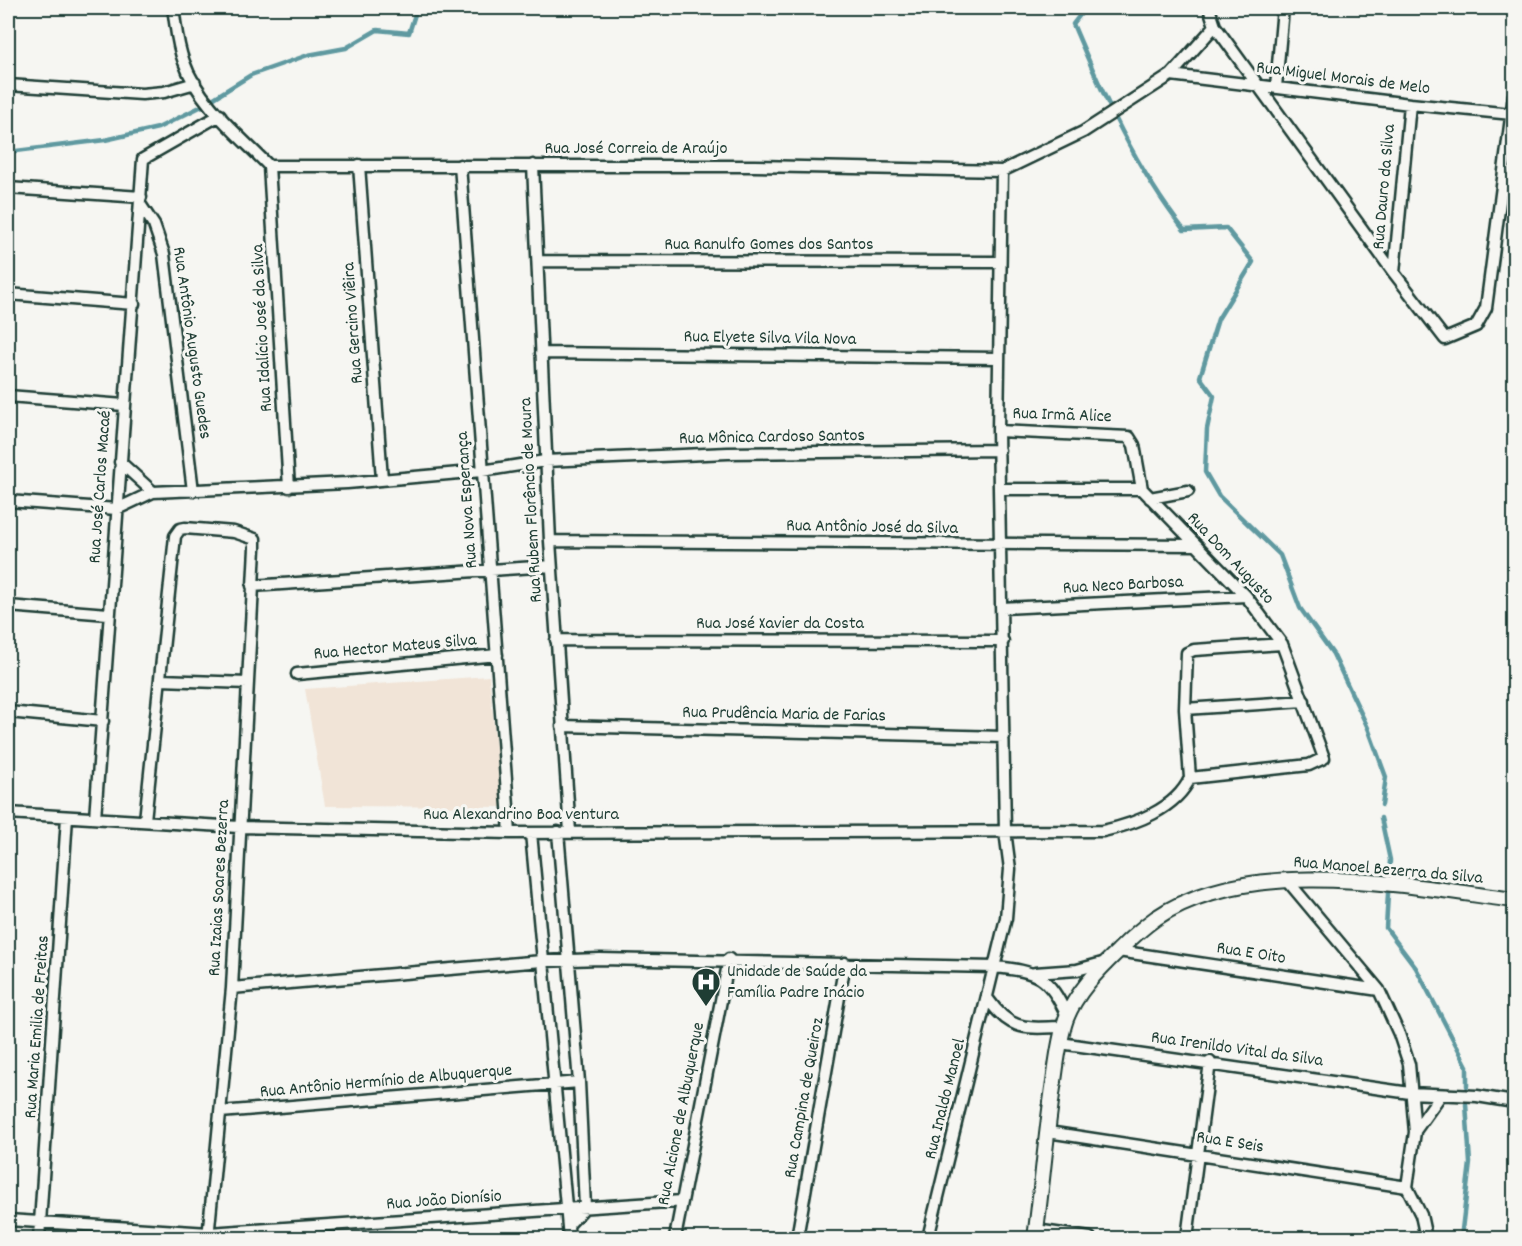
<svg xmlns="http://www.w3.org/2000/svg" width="1522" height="1246" viewBox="0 0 1522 1246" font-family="Dekko,sans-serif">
	<rect width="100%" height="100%" fill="#f6f6f2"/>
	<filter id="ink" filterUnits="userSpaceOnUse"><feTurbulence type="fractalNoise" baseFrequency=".0167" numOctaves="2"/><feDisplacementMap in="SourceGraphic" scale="12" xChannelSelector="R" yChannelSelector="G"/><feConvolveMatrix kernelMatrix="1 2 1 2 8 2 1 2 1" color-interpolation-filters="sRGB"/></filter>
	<g filter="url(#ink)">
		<!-- built -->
		<path fill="#f1e4d7" d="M 489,676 L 502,807 L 325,806 L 305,689 Z"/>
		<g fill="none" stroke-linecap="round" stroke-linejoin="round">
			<!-- stream -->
			<path stroke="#5f99a0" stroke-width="4.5" d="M 1080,8 L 1083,11 L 1073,24 C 1103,95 1136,169 1184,230 L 1226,228 L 1253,262 L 1218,319 L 1200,377 L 1214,396 L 1207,429 L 1205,472 L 1219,496 L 1280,555 L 1300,608 L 1333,654 L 1368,728 L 1386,777 L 1382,805
				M 214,98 L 251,75 L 308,55 L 346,48 L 377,30 L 409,33 L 417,8
				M 8,152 L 105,140 L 158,128 L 204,105
				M 1381,818 L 1390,860 L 1386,928 L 1416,968 L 1467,1066 L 1467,1086
				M 1461,1238 L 1470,1163 L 1466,1104"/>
			<!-- minor casing -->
			<g stroke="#1f3d34" stroke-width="15">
				<path id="minor" d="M 173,8 C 176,26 177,45 184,62 C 198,103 240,136 269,166
					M 1209,8 L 1215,26 L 1394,273 L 1445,339 L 1476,326 L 1486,308 L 1514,95
					M 1171,75 L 1410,104 L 1512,114
					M 8,85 L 142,94 L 164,92 L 195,83
					M 1276,87 L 1283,8
					M 359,165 L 382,479
					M 460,165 L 510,833
					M 533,165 L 550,541 L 570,832
					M 269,166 L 754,166 L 1002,171 L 1083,132 L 1171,75 L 1215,26
					M 269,166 L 289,487
					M 8,188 L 141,197
					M 140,204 L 154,225 L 164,254 L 193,491
					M 538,261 L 1000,262
					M 1394,273 L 1410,104
					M 8,294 L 134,304
					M 541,353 L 998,358
					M 8,396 L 124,405
					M 120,462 L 153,492
					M 999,489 L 1142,489
					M 1150,498 L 1188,491
					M 8,501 L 117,509 L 153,492 L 347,483 L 482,471 L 545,461 L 728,453 L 999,450
					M 550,541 L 1195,545
					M 252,586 L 551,566
					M 8,606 L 108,614
					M 1002,608 L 1246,596
					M 556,640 L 1003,641
					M 297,674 L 497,655
					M 160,680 L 248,683
					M 1185,709 L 1304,701
					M 8,712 L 103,721
					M 562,726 L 1004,737
					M 1190,778 L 1185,709 L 1187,653 L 1194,650 L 1282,644
					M 8,813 L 239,827 L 510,833 L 1103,831 C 1135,824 1176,809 1190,778 L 1309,765 L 1324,758 L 1282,644 L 1246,596 L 1142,489 L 1134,445 L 1129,437 L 998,431
					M 95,818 L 143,159 L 220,115
					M 145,820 L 175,536 L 180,529 L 185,528 L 234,532 L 255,539 L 255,548 L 232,988 L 208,1238
					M 558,832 L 579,1082 L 585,1207 L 568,1225
					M 531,833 L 569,1238
					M 1287,880 L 1379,990 L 1399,1034 L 1409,1064 L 1415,1132 L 1407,1187 L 1421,1215 L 1426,1238
					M 1118,951 L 1379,990
					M 1035,973 L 1077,970 L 1106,962
					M 232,988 L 542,961 L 600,959 L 994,967 C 1037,971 1049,976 1067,1016
					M 988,999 C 1011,1032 1026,1028 1063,1027
					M 1060,1043 L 1410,1093 L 1477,1096 L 1514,1102
					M 220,1112 L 579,1082
					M 1415,1131 L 1440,1096
					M 1048,1132 L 1407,1187
					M 8,1220 L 209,1233 L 682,1201
					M 1036,1230 L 1090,1238
					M 39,1238 L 67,817
					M 675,1238 L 729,959
					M 797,1238 L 845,963
					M 928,1238 L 1006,918 L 1010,869 L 1005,831 L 998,431 L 1002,171
					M 1187,1238 L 1210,1062"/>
			</g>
			<!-- tertiary casing -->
			<g stroke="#1f3d34" stroke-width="18">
				<path id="tertiary" d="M 1035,1238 C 1042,1186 1046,1133 1054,1081 C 1057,1060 1059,1039 1066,1019 C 1076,993 1098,970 1118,951 C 1130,939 1142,928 1156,918 C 1250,854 1408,886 1514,900"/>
			</g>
			<!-- minor -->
			<use href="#minor" stroke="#f6f6f2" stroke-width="10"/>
			<!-- tertiary -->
			<use href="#tertiary" stroke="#f6f6f2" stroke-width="14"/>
		</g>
	</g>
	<!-- icons -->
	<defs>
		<g id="hospital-pin" transform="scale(1.5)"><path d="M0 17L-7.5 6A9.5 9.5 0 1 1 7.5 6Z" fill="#1f3d34" stroke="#f6f6f2"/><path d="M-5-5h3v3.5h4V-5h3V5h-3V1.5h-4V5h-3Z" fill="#fff"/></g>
	</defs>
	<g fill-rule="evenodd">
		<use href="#hospital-pin" x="706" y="982"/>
	</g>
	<g text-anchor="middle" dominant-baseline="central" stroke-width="6" stroke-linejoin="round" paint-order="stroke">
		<!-- street labels -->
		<g font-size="18" fill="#1f3d34" stroke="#f6f6f2">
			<text transform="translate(1343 79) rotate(7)">Rua Miguel Morais de Melo</text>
			<text x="636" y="149">Rua José Correia de Araújo</text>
			<text transform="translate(1385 187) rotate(-85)">Rua Dauro da Silva</text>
			<text x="769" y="245">Rua Ranulfo Gomes dos Santos</text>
			<text transform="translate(354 323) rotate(-94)">Rua Gercino Viêira</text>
			<text transform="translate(263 328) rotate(-93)">Rua Idalício José da Silva</text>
			<text transform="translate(770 339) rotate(1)">Rua Elyete Silva Vila Nova</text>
			<text transform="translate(191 343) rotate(82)">Rua Antônio Augusto Guedes</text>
			<text transform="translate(1062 416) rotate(2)">Rua Irmã Alice</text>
			<text transform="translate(772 438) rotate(-1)">Rua Mônica Cardoso Santos</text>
			<text transform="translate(101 487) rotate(-86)">Rua José Carlos Macaé</text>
			<text transform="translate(468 500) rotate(-94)">Rua Nova Esperança</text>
			<text transform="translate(532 500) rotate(-93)">Rua Rubem Florêncio de Moura</text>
			<text transform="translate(872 528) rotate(1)">Rua Antônio José da Silva</text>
			<text transform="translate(1230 559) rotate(47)">Rua Dom Augusto</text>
			<text transform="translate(1123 586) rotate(-3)">Rua Neco Barbosa</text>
			<text x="780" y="624">Rua José Xavier da Costa</text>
			<text transform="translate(395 648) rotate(-5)">Rua Hector Mateus Silva</text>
			<text transform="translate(784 715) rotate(1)">Rua Prudência Maria de Farias</text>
			<text x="521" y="815">Rua Alexandrino Boa ventura</text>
			<text transform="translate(1388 871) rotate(5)">Rua Manoel Bezerra da Silva</text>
			<text transform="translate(220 888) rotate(-87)">Rua Izaias Soares Bezerra</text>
			<text transform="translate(1251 954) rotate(9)">Rua E Oito</text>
			<text transform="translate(38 1027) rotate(-86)">Rua Maria Emilia de Freitas</text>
			<text transform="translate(1237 1050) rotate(8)">Rua Irenildo Vital da Silva</text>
			<text transform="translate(386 1082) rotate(-5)">Rua Antônio Hermínio de Albuquerque</text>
			<text transform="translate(805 1098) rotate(-80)">Rua Campina de Queiroz</text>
			<text transform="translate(946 1099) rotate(-76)">Rua Inaldo Manoel</text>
			<text transform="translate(682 1114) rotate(-79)">Rua Alcione de Albuquerque</text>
			<text transform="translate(1230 1143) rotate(9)">Rua E Seis</text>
			<text transform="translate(444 1201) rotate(-4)">Rua João Dionísio</text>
		</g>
		<!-- poi labels -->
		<g font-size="18" fill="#1f3d34" stroke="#f6f6f2" text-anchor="start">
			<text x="727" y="972">Unidade de Saúde da<tspan x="727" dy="21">Família Padre Inácio</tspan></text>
		</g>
	</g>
	<!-- margin -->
	<rect width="1522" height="1246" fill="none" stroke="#f6f6f2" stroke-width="30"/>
	<rect x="15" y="15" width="1492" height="1216" fill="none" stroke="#1f3d34" stroke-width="2" filter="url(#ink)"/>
</svg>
